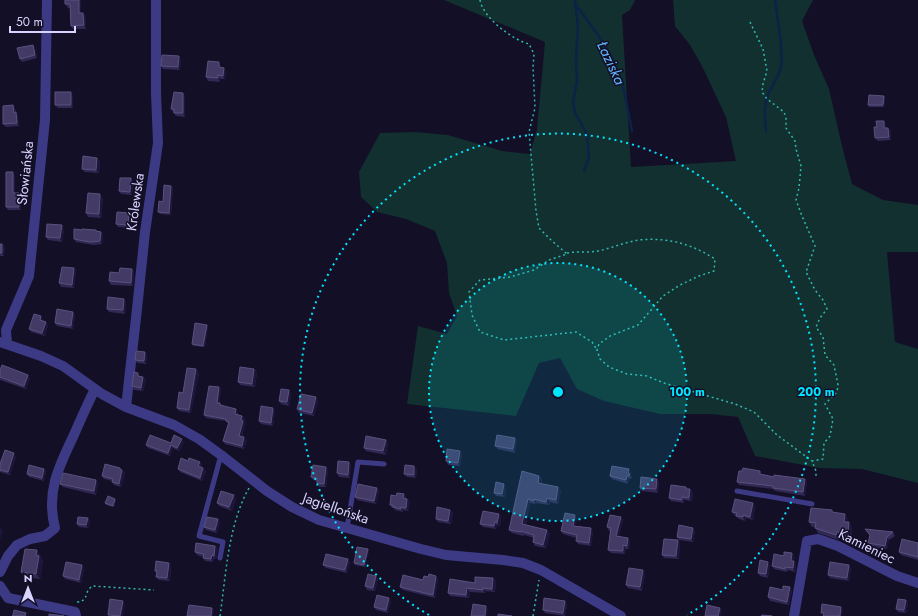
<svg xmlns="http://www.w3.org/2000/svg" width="918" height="616" viewBox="0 0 918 616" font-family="Jost,sans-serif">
	<rect width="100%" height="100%" fill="#130f26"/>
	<!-- green -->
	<path fill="#12302f" d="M 444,0 L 635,0 L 630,10 L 622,15 L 631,167 L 736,161 L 726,117 L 702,66 L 690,45 L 675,26 L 673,0 L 813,0 L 802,21 L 814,55 L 829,89 L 842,146 L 852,184 L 883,200 L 918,205 L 918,252 L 887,252 L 895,342 L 918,349 L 918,483 L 862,469 L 819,468 L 755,456 L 738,417 L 710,414 L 660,414 L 604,401 L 577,389 L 560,358 L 539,363 L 516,416 L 407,404 L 418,326 L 447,334 L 457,316 L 449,293 L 447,263 L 435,231 L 406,219 L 377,212 L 361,197 L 359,172 L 380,133 L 415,132 L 448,135 L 502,151 L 530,154 L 537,129 L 545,42 Z"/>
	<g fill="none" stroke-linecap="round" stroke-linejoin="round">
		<!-- stream -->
		<path stroke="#0c2248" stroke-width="2.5" d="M 575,0 L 578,26 L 576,60 L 577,81 L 573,102 L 575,113 L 587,134 L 589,157 L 584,171
			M 576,5 C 594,29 613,53 622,83 C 626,98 629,115 632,131
			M 766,131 C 765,119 763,107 768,95 C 772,85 779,77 781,67 C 784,52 777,17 775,0"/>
		<!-- path -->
		<path stroke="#2fb8b0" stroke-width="1.5" stroke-dasharray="2 3" stroke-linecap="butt" d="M 480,0 C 483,18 513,40 529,44 L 534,54 L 533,67 L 535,108 L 529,132 L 536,211 L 539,228 L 551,240 L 567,254 L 549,260 L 534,270 L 510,277 L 480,280 L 469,292 L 472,315 L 480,332 L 504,340 L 576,332 L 592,342 L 597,350
			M 750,22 L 763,49 L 767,71 L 763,84 L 762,92 L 767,99 L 784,112 L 786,118 L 786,128 L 795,141 L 796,149 L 801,166 L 799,188 L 796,200 L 802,216 L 815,246 L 806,272 L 815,290 L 823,300 L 827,309 L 820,318 L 816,327 L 823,337 L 825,355 L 834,365 L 838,385 L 837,392 L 825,404 L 833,419 L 830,436 L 824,443 L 823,459 L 812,461 L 816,471 L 816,478
			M 567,253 C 577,251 588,253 598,251 C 612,248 625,242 639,240 C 667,237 692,244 715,259 L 714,271 L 699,276 L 680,285 L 663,296 L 638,325 L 610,336 L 599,344 L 597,350 L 600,359 L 609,367 L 627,374 L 647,376 L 664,383 L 735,404 L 754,412 L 777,435 L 812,461
			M 77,602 C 85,602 86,596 88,590 L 92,586 L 154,590
			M 220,616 C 226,575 228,525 249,488
			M 533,616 L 539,580"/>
		<!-- service -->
		<path stroke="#3d3a85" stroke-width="5" d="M 737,491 L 812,504
			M 347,528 L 358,462 L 384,464
			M 220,558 L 223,542 L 199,536 L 221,455"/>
		<!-- minor -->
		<path stroke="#3d3a85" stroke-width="10" d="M 0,342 L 41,356 L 63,366 L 102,394 L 126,407 L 174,425 L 199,439 L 221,455 L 267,491 L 292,507 L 319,520 L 421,549 L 446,555 L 503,560 L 523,563 L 541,570 L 621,616
			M 7,344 L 6,330 L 29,276 L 45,120 L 47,0
			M 126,407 L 137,309 L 145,232 L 158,143 L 156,93 L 156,0
			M 0,572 L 8,556 L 17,545 L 30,539 L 45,536 L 55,528 C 46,493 58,468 73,437 C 80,421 87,405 95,389
			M 0,586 L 8,598 L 75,612 L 76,616
			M 794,616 L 807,541 L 818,539 L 838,546 L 897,576 L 918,583"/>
	</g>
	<!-- wall -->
	<path fill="#312854" d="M 65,0 L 81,0 L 81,13 L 86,16 L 86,29 L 73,29 L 71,26 L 70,8 L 68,8 L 65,4 Z
		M 33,45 L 35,48 L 37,58 L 22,62 L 20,59 Z
		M 179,56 L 181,59 L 180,70 L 163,69 L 161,66 Z
		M 221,65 L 221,67 L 224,68 L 226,71 L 225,79 L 220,79 L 220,82 L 208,81 L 206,77 Z
		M 183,93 L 185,96 L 185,117 L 176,116 L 171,109 Z
		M 73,95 L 73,108 L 58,108 L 55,105 Z
		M 885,98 L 884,107 L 869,107 L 868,105 Z
		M 13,105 L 15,108 L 16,112 L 18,116 L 19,126 L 6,127 L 3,124 Z
		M 884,121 L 886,124 L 886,128 L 888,128 L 891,131 L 891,140 L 878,141 L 875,138 L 877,127 Z
		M 97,158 L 100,161 L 99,173 L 85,172 L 82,169 Z
		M 15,175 L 15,193 L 21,196 L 21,210 L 8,210 L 6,207 Z
		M 131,178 L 133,181 L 132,195 L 121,194 L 119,191 Z
		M 173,188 L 171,215 L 160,214 L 158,212 L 163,202 Z
		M 103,198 L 101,218 L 88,217 L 86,213 Z
		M 129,213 L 132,216 L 131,228 L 118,227 L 116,224 Z
		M 62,225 L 64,229 L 62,242 L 48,240 L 46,237 Z
		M 82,230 L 96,230 L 97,232 L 103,235 L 102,244 L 93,245 L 76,242 L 74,239 Z
		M 0,244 L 2,244 L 5,247 L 4,256 L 0,256 Z
		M 74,268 L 76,271 L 74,288 L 61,287 L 59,283 Z
		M 132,269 L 134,272 L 133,286 L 111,285 L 109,281 L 119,273 Z
		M 124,299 L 126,302 L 125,314 L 109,312 L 107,309 Z
		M 73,312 L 75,315 L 73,329 L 57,326 L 55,323 Z
		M 43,319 L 43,321 L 48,325 L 45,336 L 31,332 L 29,329 Z
		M 207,325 L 208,326 L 205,347 L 193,346 L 192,344 Z
		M 145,352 L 147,355 L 146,364 L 137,363 L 135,360 Z
		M 254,369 L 257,372 L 255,387 L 240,385 L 238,382 Z
		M 0,370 L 28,375 L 30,378 L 26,389 L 0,380 Z
		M 199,373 L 191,413 L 179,411 L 177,408 L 183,393 Z
		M 140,376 L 146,380 L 143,391 L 134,390 L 132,386 Z
		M 219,387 L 221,390 L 219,403 L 222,406 L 238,412 L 238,415 L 242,416 L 245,419 L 244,422 L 245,424 L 242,437 L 247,440 L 244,449 L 225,444 L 223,441 L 228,424 L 226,421 L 206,418 L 204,415 Z
		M 289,390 L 291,394 L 289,406 L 281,404 L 279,401 Z
		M 318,401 L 314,416 L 299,413 L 297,409 Z
		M 273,408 L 275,411 L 273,426 L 261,424 L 259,421 Z
		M 386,440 L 388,443 L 386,455 L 366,451 L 364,448 Z
		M 517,441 L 515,453 L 498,449 L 495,446 Z
		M 184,442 L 179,451 L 173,448 L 170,456 L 148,448 L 146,445 Z
		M 462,454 L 460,466 L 448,465 L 446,461 Z
		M 16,457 L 10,475 L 0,472 L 0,464 Z
		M 188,461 L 200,462 L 202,465 L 201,467 L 206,471 L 202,481 L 180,472 L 178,469 Z
		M 349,462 L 351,466 L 350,478 L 339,477 L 337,473 Z
		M 414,466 L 417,469 L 416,478 L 407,477 L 404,474 Z
		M 326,467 L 328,470 L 326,487 L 319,487 L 317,483 L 317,481 L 313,480 L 311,477 Z
		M 44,469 L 46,472 L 44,481 L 29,477 L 27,474 Z
		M 122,470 L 125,473 L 121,487 L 114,485 L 112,481 L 104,479 L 102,476 Z
		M 631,472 L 630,475 L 632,478 L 629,479 L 628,484 L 612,479 L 610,476 Z
		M 762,475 L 807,482 L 805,496 L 775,491 L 773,489 L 739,485 L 737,482 Z
		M 539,476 L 542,479 L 541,484 L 558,487 L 561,491 L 558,504 L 550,502 L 549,505 L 537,503 L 536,504 L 530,503 L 526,525 L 547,530 L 550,534 L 546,548 L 535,546 L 533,542 L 534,538 L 524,535 L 523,536 L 512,533 L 509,530 Z
		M 96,480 L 98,483 L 96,495 L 63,487 L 60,484 Z
		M 659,482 L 658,493 L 642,491 L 640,488 Z
		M 506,487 L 505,497 L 496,496 L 494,493 Z
		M 686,487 L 687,489 L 693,492 L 692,501 L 684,500 L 684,503 L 671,501 L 669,498 Z
		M 377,488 L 379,491 L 376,504 L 357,500 L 355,497 Z
		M 404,494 L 406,497 L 406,498 L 410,502 L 408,511 L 403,510 L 403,512 L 395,510 L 394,508 L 392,508 L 390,505 L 396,496 Z
		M 115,499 L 116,500 L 114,507 L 106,505 L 105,503 Z
		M 236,499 L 232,511 L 219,506 L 217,503 Z
		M 755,506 L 753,520 L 746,518 L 745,521 L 739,519 L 736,516 L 735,516 L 732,512 Z
		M 450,510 L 453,513 L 451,524 L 438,522 L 436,519 Z
		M 834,513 L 848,519 L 847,522 L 852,527 L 851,538 L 840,537 L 839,540 L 818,533 L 815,528 L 815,527 L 812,527 L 809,522 Z
		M 501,517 L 500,526 L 497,525 L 496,529 L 483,527 L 480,524 Z
		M 621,517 L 623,520 L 619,536 L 628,538 L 630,542 L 629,549 L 626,549 L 625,554 L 611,553 L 608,550 L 610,531 L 609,531 L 607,527 Z
		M 88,518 L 90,522 L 88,528 L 79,527 L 77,524 Z
		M 218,519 L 220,523 L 217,533 L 206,530 L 204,527 Z
		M 577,519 L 575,526 L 591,528 L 593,532 L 591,546 L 578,544 L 576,541 L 576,538 L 563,534 L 561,531 Z
		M 695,531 L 693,542 L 679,540 L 677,537 Z
		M 893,532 L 895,536 L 889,540 L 887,549 L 871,547 L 868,543 Z
		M 678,540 L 680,543 L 679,559 L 664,558 L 662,555 Z
		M 918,543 L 918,560 L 901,555 L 899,552 Z
		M 215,546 L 218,549 L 216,559 L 214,558 L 213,562 L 205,561 L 203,558 L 203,557 L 197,555 L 195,552 Z
		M 37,550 L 43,561 L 40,579 L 25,577 L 21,572 Z
		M 369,550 L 365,567 L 355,565 L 354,563 Z
		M 784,556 L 794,556 L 793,561 L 796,565 L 795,572 L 788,570 L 787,572 L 774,569 L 772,566 Z
		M 348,559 L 350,562 L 347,573 L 326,568 L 323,565 Z
		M 169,563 L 171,566 L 170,581 L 159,580 L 156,577 L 157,574 L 155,571 Z
		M 82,565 L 84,568 L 81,583 L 65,579 L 63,576 Z
		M 770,565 L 768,578 L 760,576 L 758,573 Z
		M 849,565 L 851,568 L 849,581 L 830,578 L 828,575 Z
		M 643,570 L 645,574 L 642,591 L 628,588 L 626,585 Z
		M 376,576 L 378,579 L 375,591 L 367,590 L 365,586 Z
		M 436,576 L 438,579 L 435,598 L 403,590 L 400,587 L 423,580 L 428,577 Z
		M 493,578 L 496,581 L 495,592 L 485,591 L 485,593 L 470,592 L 469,598 L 450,596 L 448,593 L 475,583 Z
		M 783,590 L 792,591 L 789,605 L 770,601 L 768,597 Z
		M 906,600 L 908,604 L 906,613 L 898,612 L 896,609 Z
		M 391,601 L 388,613 L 376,610 L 374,607 Z
		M 565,601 L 567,605 L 565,616 L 545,613 L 543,610 Z"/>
	<!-- shaded-wall -->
	<path fill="#1d163a" d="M 79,0 L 81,0 L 81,16 L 79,13 Z
		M 83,13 L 86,16 L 86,29 L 84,25 Z
		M 33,45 L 35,48 L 37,58 L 35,55 Z
		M 179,56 L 181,59 L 180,70 L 178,67 Z
		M 219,62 L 221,65 L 221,70 L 219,67 Z
		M 224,68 L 226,71 L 225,79 L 223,76 Z
		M 218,75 L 220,79 L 220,82 L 218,78 Z
		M 71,92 L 73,95 L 73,108 L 71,105 Z
		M 183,93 L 185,96 L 185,117 L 183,113 Z
		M 884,96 L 885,98 L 884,107 L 883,105 Z
		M 13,105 L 15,108 L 16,116 L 14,113 Z
		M 16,112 L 18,116 L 19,126 L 17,123 Z
		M 884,121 L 886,124 L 886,131 L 884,128 Z
		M 888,128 L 891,131 L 891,140 L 889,137 Z
		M 97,158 L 100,161 L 99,173 L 96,170 Z
		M 13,172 L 15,175 L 15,196 L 13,193 Z
		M 131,178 L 133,181 L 132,195 L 130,192 Z
		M 171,186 L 173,188 L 171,215 L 169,213 Z
		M 19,193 L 21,196 L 21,210 L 19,207 Z
		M 100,194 L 103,198 L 101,218 L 99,214 Z
		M 129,213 L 132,216 L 131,228 L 128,225 Z
		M 62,225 L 64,229 L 62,242 L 60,238 Z
		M 101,232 L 103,235 L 102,244 L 100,241 Z
		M 2,244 L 5,247 L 4,256 L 2,253 Z
		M 74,268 L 76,271 L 74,288 L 72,285 Z
		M 132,269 L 134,272 L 133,286 L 131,283 Z
		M 124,299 L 126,302 L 125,314 L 123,310 Z
		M 73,312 L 75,315 L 73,329 L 71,326 Z
		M 41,316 L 43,319 L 42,323 L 40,320 Z
		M 46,322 L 48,325 L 45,336 L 42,333 Z
		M 207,325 L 208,326 L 205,347 L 203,346 Z
		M 145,352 L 147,355 L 146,364 L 144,361 Z
		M 196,369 L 199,373 L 191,413 L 189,410 Z
		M 254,369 L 257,372 L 255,387 L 252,384 Z
		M 28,375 L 30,378 L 26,389 L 24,386 Z
		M 143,377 L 146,380 L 143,391 L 141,388 Z
		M 219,387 L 221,390 L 219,406 L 217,403 Z
		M 289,390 L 291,394 L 289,406 L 287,402 Z
		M 316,397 L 318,401 L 314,416 L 312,413 Z
		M 273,408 L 275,411 L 273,426 L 271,423 Z
		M 236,409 L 238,412 L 237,417 L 235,414 Z
		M 242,416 L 245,419 L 244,422 L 245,424 L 241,439 L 239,436 Z
		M 244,437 L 247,440 L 244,449 L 242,446 Z
		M 515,438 L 517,441 L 515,453 L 513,449 Z
		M 182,439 L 184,442 L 179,451 L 177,448 Z
		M 386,440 L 388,443 L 386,455 L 383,451 Z
		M 171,445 L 173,448 L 170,456 L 168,453 Z
		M 460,451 L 462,454 L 460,466 L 458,463 Z
		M 14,453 L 16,457 L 10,475 L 8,472 Z
		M 200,462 L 202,465 L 201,469 L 198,466 Z
		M 349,462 L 351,466 L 350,478 L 348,475 Z
		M 414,466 L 417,469 L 416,478 L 414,475 Z
		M 326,467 L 328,470 L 326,487 L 324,484 Z
		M 120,468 L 125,473 L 121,487 L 119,484 Z
		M 203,468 L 206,471 L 202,481 L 200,478 Z
		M 44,469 L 46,472 L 44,481 L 42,478 Z
		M 629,469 L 631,472 L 630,475 L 632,478 L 628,472 Z
		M 539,476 L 542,479 L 540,487 L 538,483 Z
		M 627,476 L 629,479 L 628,484 L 626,480 Z
		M 657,479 L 659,482 L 658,493 L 656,489 Z
		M 805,479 L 807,482 L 805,496 L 803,492 Z
		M 96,480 L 98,483 L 96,495 L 94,491 Z
		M 504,484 L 506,487 L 505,497 L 502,494 Z
		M 558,487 L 561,491 L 558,504 L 556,500 Z
		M 377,488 L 379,491 L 376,504 L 374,501 Z
		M 690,489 L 693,492 L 692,501 L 689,498 Z
		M 404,494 L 406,497 L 405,501 L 403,498 Z
		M 234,495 L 236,499 L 232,511 L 229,507 Z
		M 682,497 L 684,500 L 684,503 L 682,500 Z
		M 547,498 L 550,502 L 549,505 L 546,502 Z
		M 115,499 L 116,500 L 114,507 L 113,506 Z
		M 407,499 L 410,502 L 408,511 L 406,508 Z
		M 528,499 L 530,503 L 525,528 L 522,524 Z
		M 534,499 L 537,503 L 536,504 L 534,501 Z
		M 753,503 L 755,506 L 753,520 L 750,517 Z
		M 401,507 L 403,510 L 403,512 L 401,509 Z
		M 450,510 L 453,513 L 451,524 L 448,521 Z
		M 499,514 L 501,517 L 500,526 L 497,523 Z
		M 845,514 L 848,519 L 847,526 L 844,522 Z
		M 575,515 L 577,519 L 575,529 L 573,526 Z
		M 743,515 L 746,518 L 745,521 L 743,517 Z
		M 621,517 L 623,520 L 618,539 L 616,536 Z
		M 88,518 L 90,522 L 88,528 L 86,525 Z
		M 218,519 L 220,523 L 217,533 L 215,530 Z
		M 495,522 L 497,525 L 496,529 L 494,526 Z
		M 849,522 L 852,527 L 851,538 L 848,533 Z
		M 0,528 L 3,531 L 0,540 Z
		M 591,528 L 593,532 L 591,546 L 589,543 Z
		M 693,528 L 695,531 L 693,542 L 691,539 Z
		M 547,530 L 550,534 L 546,548 L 543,545 Z
		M 837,532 L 840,537 L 839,540 L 836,535 Z
		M 887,537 L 889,540 L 887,549 L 885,546 Z
		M 628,538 L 630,542 L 629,549 L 627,546 Z
		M 678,540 L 680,543 L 679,559 L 676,556 Z
		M 623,545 L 626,549 L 625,554 L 623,551 Z
		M 215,546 L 218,549 L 216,559 L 214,556 Z
		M 368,549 L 369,550 L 365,567 L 364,565 Z
		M 37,550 L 43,561 L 40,579 L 36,574 L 36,555 Z
		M 792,553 L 794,556 L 793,564 L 791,561 Z
		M 212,555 L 214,558 L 213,562 L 211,559 Z
		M 348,559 L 350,562 L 347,573 L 345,570 Z
		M 794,561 L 796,565 L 795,572 L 793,568 Z
		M 768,562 L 770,565 L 768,578 L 766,574 Z
		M 169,563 L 171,566 L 170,581 L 167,578 Z
		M 82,565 L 84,568 L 81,583 L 79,580 Z
		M 849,565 L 851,568 L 849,581 L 847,578 Z
		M 643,570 L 645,574 L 642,591 L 640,587 Z
		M 376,576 L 378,579 L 375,591 L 373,588 Z
		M 436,576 L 438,579 L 435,598 L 433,595 Z
		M 493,578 L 496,581 L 495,592 L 492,589 Z
		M 790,587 L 792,591 L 789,605 L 787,602 Z
		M 467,588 L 470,592 L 469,598 L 466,595 Z
		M 483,588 L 485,591 L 485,593 L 483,590 Z
		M 389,598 L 391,601 L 388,613 L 386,610 Z
		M 906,600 L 908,604 L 906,613 L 904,610 Z
		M 123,601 L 125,604 L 123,616 L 120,616 Z
		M 565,601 L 567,605 L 565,616 L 563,613 Z
		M 486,606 L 488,609 L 487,616 L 485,616 Z
		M 841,607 L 843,610 L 842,616 L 840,616 Z
		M 212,608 L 214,611 L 213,616 L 211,616 Z
		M 720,608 L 722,611 L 721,616 L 718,616 Z"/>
	<!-- building -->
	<path fill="#433a66" stroke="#5a527e" d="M 65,0 L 79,0 L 79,13 L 83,13 L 84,25 L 71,26 L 70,4 L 65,4 Z
		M 33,45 L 35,55 L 20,59 L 17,48 Z
		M 162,55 L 179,56 L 178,67 L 161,66 Z
		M 208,61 L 219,62 L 219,67 L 224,68 L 223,76 L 218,75 L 218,78 L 206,77 Z
		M 55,92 L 71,92 L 71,105 L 55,105 Z
		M 174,92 L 183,93 L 183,113 L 174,113 L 174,109 L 171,109 Z
		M 869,95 L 884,96 L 883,105 L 868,105 Z
		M 13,105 L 14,113 L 16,112 L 17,123 L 3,124 L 3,106 Z
		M 876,121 L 884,121 L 884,128 L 888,128 L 889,137 L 875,138 L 874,127 L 877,127 Z
		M 83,156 L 97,158 L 96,170 L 82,169 Z
		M 6,172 L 13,172 L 13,193 L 19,193 L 19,207 L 6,207 Z
		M 120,178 L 131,178 L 130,192 L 119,191 Z
		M 164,185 L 171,186 L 169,213 L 158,212 L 159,201 L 163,202 Z
		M 88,193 L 100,194 L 99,214 L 86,213 Z
		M 117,212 L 129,213 L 128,225 L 116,224 Z
		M 47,224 L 62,225 L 60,238 L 46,237 Z
		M 74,229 L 82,230 L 82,229 L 96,230 L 96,231 L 101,232 L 100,241 L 90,242 L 74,239 Z
		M 0,244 L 2,244 L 2,253 L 0,253 Z
		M 62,267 L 74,268 L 72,285 L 59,283 Z
		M 120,268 L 132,269 L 131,283 L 109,281 L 110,272 L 119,273 Z
		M 108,297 L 124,299 L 123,310 L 107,309 Z
		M 57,309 L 73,312 L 71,326 L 55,323 Z
		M 34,314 L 41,316 L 40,320 L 46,322 L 42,333 L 29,329 Z
		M 195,323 L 207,325 L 203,346 L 192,344 Z
		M 136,351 L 145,352 L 144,361 L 135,360 Z
		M 2,365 L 28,375 L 24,386 L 0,377 L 0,370 Z
		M 240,367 L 254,369 L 252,384 L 238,382 Z
		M 187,368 L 196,369 L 189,410 L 177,408 L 179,392 L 183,393 Z
		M 134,372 L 138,373 L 138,376 L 143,377 L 141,388 L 132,386 Z
		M 209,386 L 219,387 L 217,403 L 220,403 L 220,405 L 236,409 L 235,414 L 242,416 L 241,420 L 243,421 L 239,436 L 244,437 L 242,446 L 223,441 L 229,422 L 226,421 L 226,419 L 204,415 Z
		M 281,389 L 289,390 L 287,402 L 279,401 Z
		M 301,394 L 316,397 L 312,413 L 297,409 Z
		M 261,406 L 273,408 L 271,423 L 259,421 Z
		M 150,435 L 171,443 L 174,435 L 182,439 L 177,448 L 171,445 L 168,453 L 146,445 Z
		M 497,435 L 515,438 L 513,449 L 495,446 Z
		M 366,436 L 386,440 L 383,451 L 364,448 Z
		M 447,449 L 460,451 L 458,463 L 446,461 Z
		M 5,450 L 14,453 L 8,472 L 0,470 L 0,464 Z
		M 181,458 L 188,461 L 189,458 L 200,462 L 198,466 L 203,468 L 200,478 L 178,469 Z
		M 338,461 L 349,462 L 348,475 L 337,473 Z
		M 105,464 L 120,468 L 120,469 L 122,470 L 119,484 L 112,482 L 113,479 L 102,476 Z
		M 29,465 L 44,469 L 42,478 L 27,474 Z
		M 313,465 L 326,467 L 324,484 L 317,483 L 317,478 L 311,477 Z
		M 405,465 L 414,466 L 414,475 L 404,474 Z
		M 612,466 L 629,469 L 628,472 L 630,475 L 627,476 L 626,480 L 610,476 Z
		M 743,468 L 760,471 L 760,474 L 774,477 L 774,475 L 805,479 L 803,492 L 773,488 L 773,486 L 737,482 L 739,471 L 742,471 Z
		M 522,471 L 539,476 L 538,483 L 558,487 L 556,500 L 547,498 L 546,502 L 534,499 L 534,501 L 528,499 L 522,524 L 547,530 L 543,545 L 533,542 L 534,535 L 521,531 L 521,532 L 509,530 Z
		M 63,473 L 96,480 L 94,491 L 60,484 Z
		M 641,477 L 657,479 L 656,489 L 640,488 Z
		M 496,482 L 504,484 L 502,494 L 494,493 Z
		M 358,484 L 377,488 L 374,501 L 355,497 Z
		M 671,485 L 686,487 L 686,489 L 690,489 L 689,498 L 682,497 L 682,500 L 669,498 Z
		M 221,491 L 234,495 L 229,507 L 217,503 Z
		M 397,493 L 404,494 L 403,498 L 407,499 L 406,508 L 401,507 L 401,509 L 393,507 L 393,505 L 390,505 L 391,495 L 396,496 Z
		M 108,496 L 115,499 L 113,506 L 105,503 Z
		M 735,499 L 753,503 L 750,517 L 743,515 L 743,517 L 736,516 L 737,513 L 732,512 Z
		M 437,507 L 450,510 L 448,521 L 436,519 Z
		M 811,508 L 832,510 L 832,512 L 845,514 L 844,522 L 849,522 L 848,533 L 837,532 L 836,535 L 815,528 L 816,523 L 809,522 Z
		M 483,511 L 499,514 L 497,523 L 495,522 L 494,526 L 480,524 Z
		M 565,513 L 575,515 L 573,526 L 591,528 L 589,543 L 576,541 L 577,535 L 561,531 Z
		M 610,515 L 621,517 L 616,536 L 628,538 L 627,546 L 623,545 L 623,551 L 608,550 L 611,528 L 607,527 Z
		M 78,517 L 88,518 L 86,525 L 77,524 Z
		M 207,517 L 218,519 L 215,530 L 204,527 Z
		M 679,525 L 693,528 L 691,539 L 677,537 Z
		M 865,529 L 893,532 L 887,537 L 885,546 L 868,543 L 870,535 Z
		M 664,539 L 678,540 L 676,556 L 662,555 Z
		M 902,539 L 918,543 L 918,557 L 899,552 Z
		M 196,543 L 215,546 L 214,556 L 212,555 L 211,559 L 203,558 L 204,554 L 195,552 Z
		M 357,547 L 368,549 L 364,565 L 354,563 Z
		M 25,549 L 37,550 L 36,555 L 39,556 L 36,574 L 21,572 Z
		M 784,552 L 792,553 L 791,561 L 794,561 L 793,568 L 785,567 L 785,569 L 772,566 L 774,554 L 784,556 Z
		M 326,554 L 348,559 L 345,570 L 323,565 Z
		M 760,560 L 768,562 L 766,574 L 758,573 Z
		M 156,561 L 169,563 L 167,578 L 156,577 L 157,571 L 155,571 Z
		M 66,562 L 82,565 L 79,580 L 63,576 Z
		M 830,562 L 849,565 L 847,578 L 828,575 Z
		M 629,568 L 643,570 L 640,587 L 626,585 Z
		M 368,574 L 376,576 L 373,588 L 365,586 Z
		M 429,574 L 436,576 L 433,595 L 400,587 L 403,575 L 423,580 L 424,576 L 428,577 Z
		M 475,577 L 493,578 L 492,589 L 483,588 L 483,590 L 467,588 L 466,595 L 448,593 L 450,579 L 475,583 Z
		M 783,586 L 790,587 L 787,602 L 768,597 L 770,587 L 783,590 Z
		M 377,595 L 389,598 L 386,610 L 374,607 Z
		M 544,598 L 565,601 L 563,613 L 543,610 Z
		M 110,599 L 123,601 L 120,616 L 108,615 Z
		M 898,599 L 906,600 L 904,610 L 896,609 Z
		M 473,604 L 486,606 L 485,616 L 471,616 Z
		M 822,604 L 841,607 L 840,616 L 823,616 L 824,613 L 821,613 Z
		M 189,605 L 212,608 L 211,616 L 187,616 Z
		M 707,605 L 720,608 L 718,616 L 705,616 Z
		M 14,610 L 26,613 L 25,616 L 12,616 L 13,615 Z
		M 49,614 L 64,616 L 49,616 Z
		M 498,614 L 512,616 L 498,616 Z
		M 762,615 L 772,616 L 761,616 Z"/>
	<!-- distance rings -->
	<circle cx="558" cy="392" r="129" fill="#00e5ff" fill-opacity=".12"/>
	<g fill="none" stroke="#00e5ff" stroke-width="2" stroke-dasharray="2 4">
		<circle cx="558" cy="392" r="129"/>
		<path d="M429 615A258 258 0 1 1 687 615"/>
	</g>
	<g text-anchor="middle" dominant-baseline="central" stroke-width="3" stroke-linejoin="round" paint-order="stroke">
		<!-- street labels -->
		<g font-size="14" fill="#d9d4ff" stroke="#130f26">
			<text transform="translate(25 173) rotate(-84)">Słowiańska</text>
			<text transform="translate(135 202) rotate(-82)">Królewska</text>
			<text transform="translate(336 508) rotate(19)">Jagiellońska</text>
			<text transform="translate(867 546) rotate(26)">Kamieniec</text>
		</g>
		<!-- water labels -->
		<g font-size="15" font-style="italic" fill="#62b6ff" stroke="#130f26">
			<text transform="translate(611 63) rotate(65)">Łaziska</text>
		</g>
	</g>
	<circle cx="558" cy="392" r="6" fill="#00e5ff" stroke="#130f26" stroke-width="2"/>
	<g font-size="12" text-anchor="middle" font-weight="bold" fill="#00e5ff" stroke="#130f26" stroke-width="3" stroke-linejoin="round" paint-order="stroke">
		<text x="687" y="396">100 m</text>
		<text x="816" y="396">200 m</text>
	</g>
	<!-- north arrow -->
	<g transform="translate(28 588)" stroke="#130f26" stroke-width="3" paint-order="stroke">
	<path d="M0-3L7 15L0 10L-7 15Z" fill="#d9d4ff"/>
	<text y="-6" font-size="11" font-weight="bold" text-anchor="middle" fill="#d9d4ff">N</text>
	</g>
	<!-- scale -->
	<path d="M10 26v6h65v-6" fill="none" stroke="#d9d4ff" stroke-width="2"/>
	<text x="16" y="26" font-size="12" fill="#d9d4ff" stroke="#130f26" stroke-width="3" paint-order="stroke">50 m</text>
</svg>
